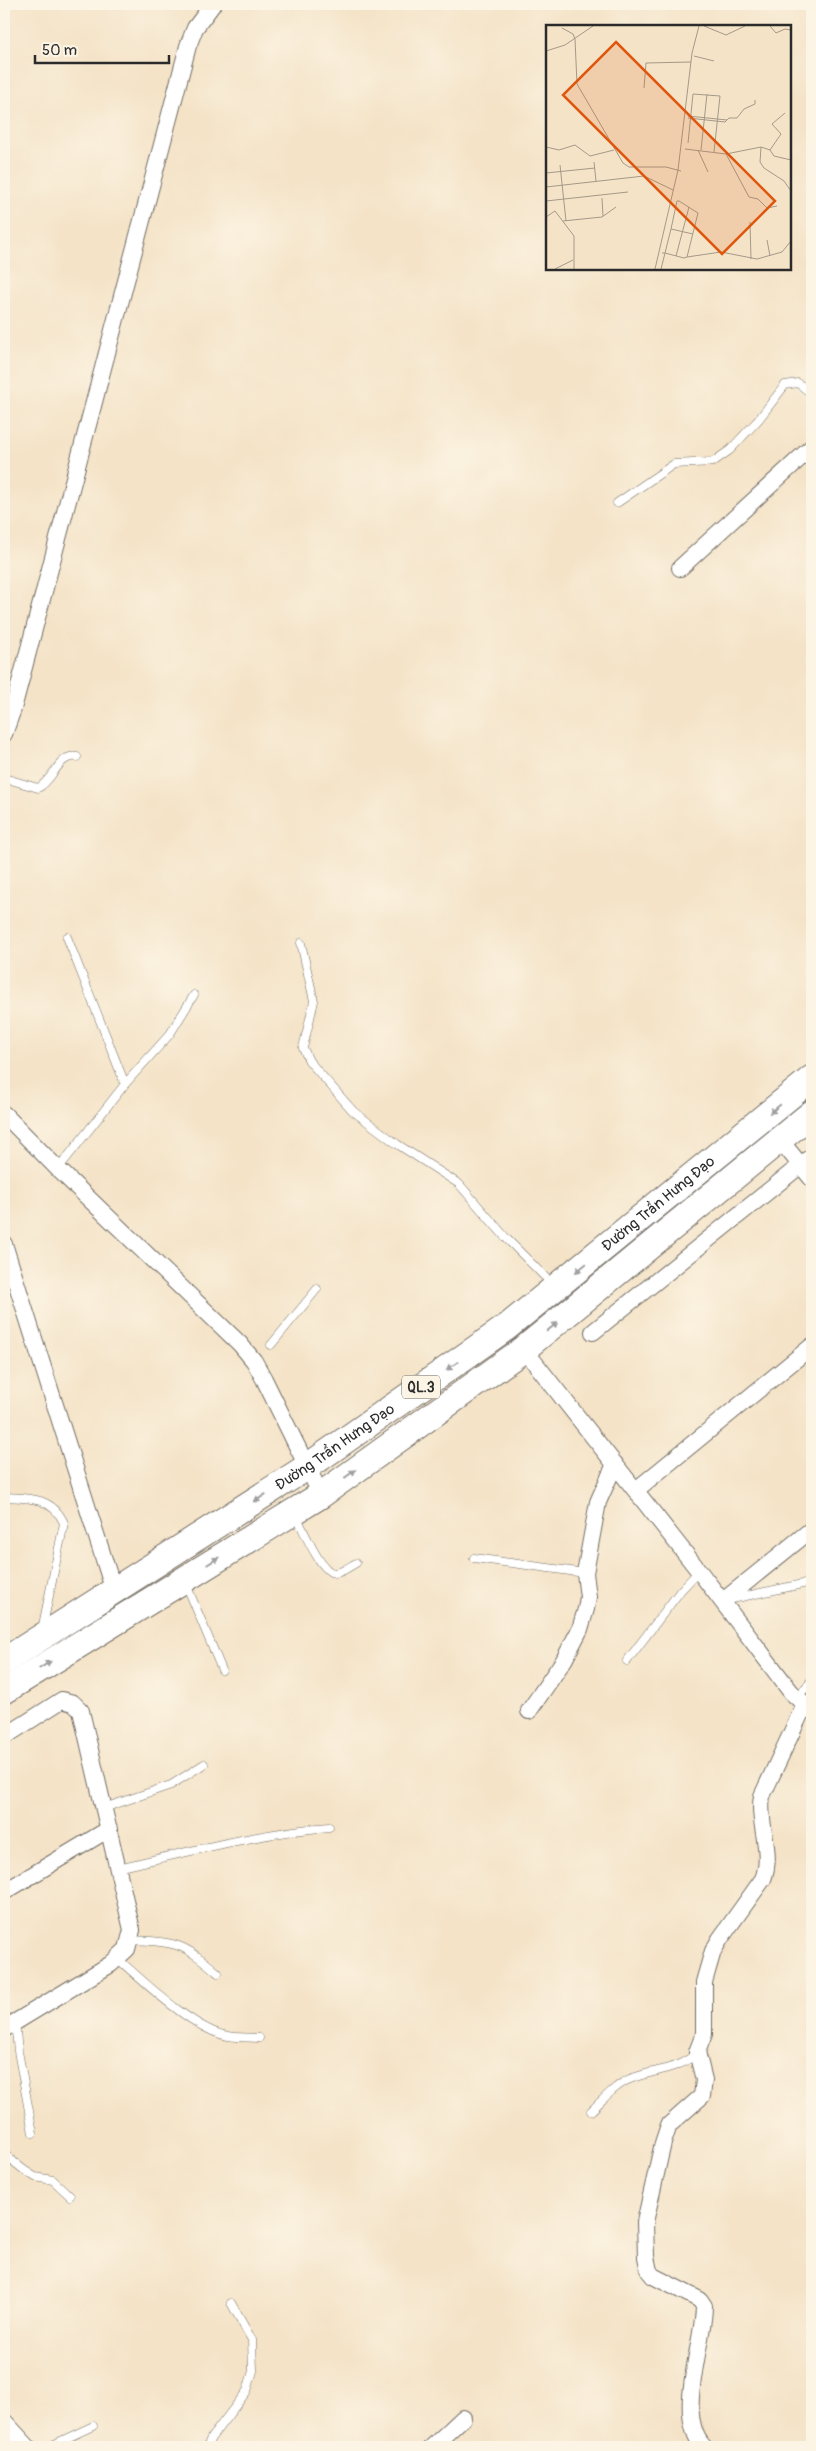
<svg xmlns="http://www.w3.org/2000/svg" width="816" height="2451" viewBox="0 0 816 2451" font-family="Pangolin,sans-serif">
	<rect width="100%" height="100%" fill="#fcf5e5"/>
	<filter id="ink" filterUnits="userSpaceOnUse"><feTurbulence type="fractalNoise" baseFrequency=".02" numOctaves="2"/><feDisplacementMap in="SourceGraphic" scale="10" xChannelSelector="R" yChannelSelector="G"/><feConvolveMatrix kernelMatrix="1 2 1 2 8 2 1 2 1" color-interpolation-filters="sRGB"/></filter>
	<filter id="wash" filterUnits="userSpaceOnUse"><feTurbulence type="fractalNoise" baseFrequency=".0096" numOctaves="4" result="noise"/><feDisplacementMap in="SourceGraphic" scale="20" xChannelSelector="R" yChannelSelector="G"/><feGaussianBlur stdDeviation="1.12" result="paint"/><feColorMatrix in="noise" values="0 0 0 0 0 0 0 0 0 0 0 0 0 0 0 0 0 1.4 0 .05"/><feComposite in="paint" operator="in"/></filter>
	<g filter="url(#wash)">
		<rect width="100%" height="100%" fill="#f4e3c7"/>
	</g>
	<g filter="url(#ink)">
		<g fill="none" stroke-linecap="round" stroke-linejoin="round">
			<!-- service casing -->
			<g stroke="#716b62" stroke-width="9">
				<path id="service" d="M 617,503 L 674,464 L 713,462 L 730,450 L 759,419 L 785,385 L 798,383 L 812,394
					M 4,778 L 38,788 C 53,781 59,753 77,757
					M 67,937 L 125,1084
					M 301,943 L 314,1001 L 303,1048 L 309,1061 L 353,1111 L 397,1144 L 459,1184 L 506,1238 L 553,1285
					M 58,1169 L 125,1084 L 170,1034 L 194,995
					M 271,1345 L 317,1289
					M 4,1497 C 30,1498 52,1497 64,1523 L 42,1630
					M 296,1515 C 302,1527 321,1574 335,1573 C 342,1573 350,1566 356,1563
					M 474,1558 L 585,1573
					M 186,1584 L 222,1670
					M 732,1599 L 812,1582
					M 627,1661 L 681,1590 L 699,1571
					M 797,1698 L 812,1680
					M 104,1808 L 171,1785 L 204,1764
					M 118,1868 C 188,1852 258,1833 329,1827
					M 129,1940 C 176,1942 182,1942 218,1973
					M 117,1958 C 143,1981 195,2031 228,2036 C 238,2038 249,2037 259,2038
					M 15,2022 L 18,2051 L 33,2133
					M 591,2111 C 603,2100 615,2085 630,2079 C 651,2070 681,2070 697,2052
					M 4,2154 L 24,2170 L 35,2177 L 53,2180 L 70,2196
					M 48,2447 L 93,2426
					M 207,2447 L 211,2438 L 247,2391 L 253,2371 L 252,2340 L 231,2303"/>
			</g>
			<!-- minor casing -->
			<g stroke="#716b62" stroke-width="18">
				<path id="minor" d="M 680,568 L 812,447
					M 4,734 L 13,709 L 188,46 L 195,28 L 213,4
					M 4,1114 L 58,1169 L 240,1344 L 254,1361 L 264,1379 L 321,1495
					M 780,1140 L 812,1179
					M 4,1244 L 114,1591
					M 593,1332 L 812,1156
					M 524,1349 L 699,1571 L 791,1692 L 812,1711
					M 636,1490 L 812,1346
					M 723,1601 L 812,1529
					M 529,1711 L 564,1660 L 580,1629 L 586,1609 L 588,1597 L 585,1573 L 598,1502 L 615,1464
					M 4,1737 L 62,1700 L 73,1703 L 81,1711 L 132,1930 L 127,1949 L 111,1964 L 4,2029
					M 4,1892 L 109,1829
					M 4,2421 L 28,2447
					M 432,2447 L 463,2418
					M 704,2447 C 674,2417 704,2344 704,2306 L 700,2300 L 653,2276 L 649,2271 L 646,2257 L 645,2222 L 663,2143 L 669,2125 L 702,2096 L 704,2080 L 697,2052 L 704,2034 L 704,1982 L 713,1951 L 720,1939 L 763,1879 C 774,1851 757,1824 762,1796 L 804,1706"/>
			</g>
			<!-- trunk casing -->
			<g stroke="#716b62" stroke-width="28">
				<g id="trunk">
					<path id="s1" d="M 4,1661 L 307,1467 L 507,1327 L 812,1078"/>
					<path d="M 4,1691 L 321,1495 L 524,1349 L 812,1113"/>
				</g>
			</g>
			<!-- service -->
			<use href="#service" stroke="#fff" stroke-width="8"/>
			<!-- minor -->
			<use href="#minor" stroke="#fff" stroke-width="16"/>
			<!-- trunk -->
			<use href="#trunk" stroke="#fff" stroke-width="26"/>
		</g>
		<!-- one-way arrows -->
		<defs><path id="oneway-solid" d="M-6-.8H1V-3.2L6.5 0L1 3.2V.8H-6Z" transform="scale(1.25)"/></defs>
		<g fill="#a0a0a0">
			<use href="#oneway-solid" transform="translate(775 1109) rotate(141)"/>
			<use href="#oneway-solid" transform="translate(581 1268) rotate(141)"/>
			<use href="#oneway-solid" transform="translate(552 1327) rotate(-39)"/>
			<use href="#oneway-solid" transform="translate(452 1366) rotate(145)"/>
			<use href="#oneway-solid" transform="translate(350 1474) rotate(-36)"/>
			<use href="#oneway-solid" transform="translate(260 1498) rotate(147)"/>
			<use href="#oneway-solid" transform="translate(213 1561) rotate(-32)"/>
			<use href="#oneway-solid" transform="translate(45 1665) rotate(-32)"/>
		</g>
	</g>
	<g text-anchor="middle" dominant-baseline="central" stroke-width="4" stroke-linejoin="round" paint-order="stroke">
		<!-- shield labels -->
		<rect fill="#fcf5e5" stroke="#6a6863" stroke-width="1" x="402" y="1375.5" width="38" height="23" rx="4"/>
		<g font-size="14" font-weight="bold" fill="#2b2b2b">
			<text x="421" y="1387">QL.3</text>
		</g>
		<!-- street labels -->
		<g font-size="15" fill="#2b2b2b" stroke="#fcf5e5">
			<text stroke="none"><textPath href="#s1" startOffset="799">Đường Trần Hưng Đạo</textPath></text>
			<text stroke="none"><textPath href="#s1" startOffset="394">Đường Trần Hưng Đạo</textPath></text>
		</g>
	</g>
	<!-- overview -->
	<g transform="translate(546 25)">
		<rect width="245" height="245" fill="#f4e3c7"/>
		<path fill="none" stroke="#a49989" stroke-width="1" d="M 158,1 L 180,10 L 199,1M 224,1 L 230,8 L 239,4 L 245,5M 16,3 L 27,9 L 29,14 L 31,59 L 77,138 L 83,142 L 120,142 L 135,146M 0,26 L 19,20 L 47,1M 148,31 L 168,36M 98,63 L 100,38 L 145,37M 142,91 L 181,95M 142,93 L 179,97 L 183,93 L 191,93 L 198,84 L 209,79 L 209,75M 142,118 L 147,69 L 174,71 L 168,127M 0,122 L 13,125 L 29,120 L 44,131 L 68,125M 215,122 L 214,137 L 218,143 L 238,156 L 245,166M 139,124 L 180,129 L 215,122 L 224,125 L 228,131 L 245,135M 152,125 L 162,147M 155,125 L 161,69M 224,125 L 235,109 L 226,99 L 239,88M 180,129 L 203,172 L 212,174 L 221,183 L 231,181M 48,137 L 50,156M 14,140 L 20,196M 0,148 L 49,143M 0,162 L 98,151 L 127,165M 56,173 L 57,191M 0,176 L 82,167M 0,192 L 9,186 L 28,211 L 28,244M 17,196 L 56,192 L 70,182M 204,197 L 205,234M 125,204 L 147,209M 221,215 L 224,231M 130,231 L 143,182M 141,232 L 175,227 L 211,234 L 236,227 L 245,216M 9,244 L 27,235M 109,244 L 132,145 L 146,28 L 153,1M 115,244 L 125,204 L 131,176 L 133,176 L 152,188 L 141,232 L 138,233 L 119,228 L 116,228"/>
		<path fill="#df570e" fill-opacity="0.15" stroke="#df570e" stroke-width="2.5" d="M 70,17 L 229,176 L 176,229 L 17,70 Z"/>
		<rect width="245" height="245" fill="none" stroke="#2b2b2b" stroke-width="2.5"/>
	</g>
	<!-- margin -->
	<rect width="816" height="2451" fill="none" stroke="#fcf5e5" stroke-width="20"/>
	<!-- scale -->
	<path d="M35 55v8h134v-8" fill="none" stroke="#2b2b2b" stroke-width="2.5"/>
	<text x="42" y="55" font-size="15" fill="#2b2b2b" stroke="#fcf5e5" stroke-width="4" paint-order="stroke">50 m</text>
</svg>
